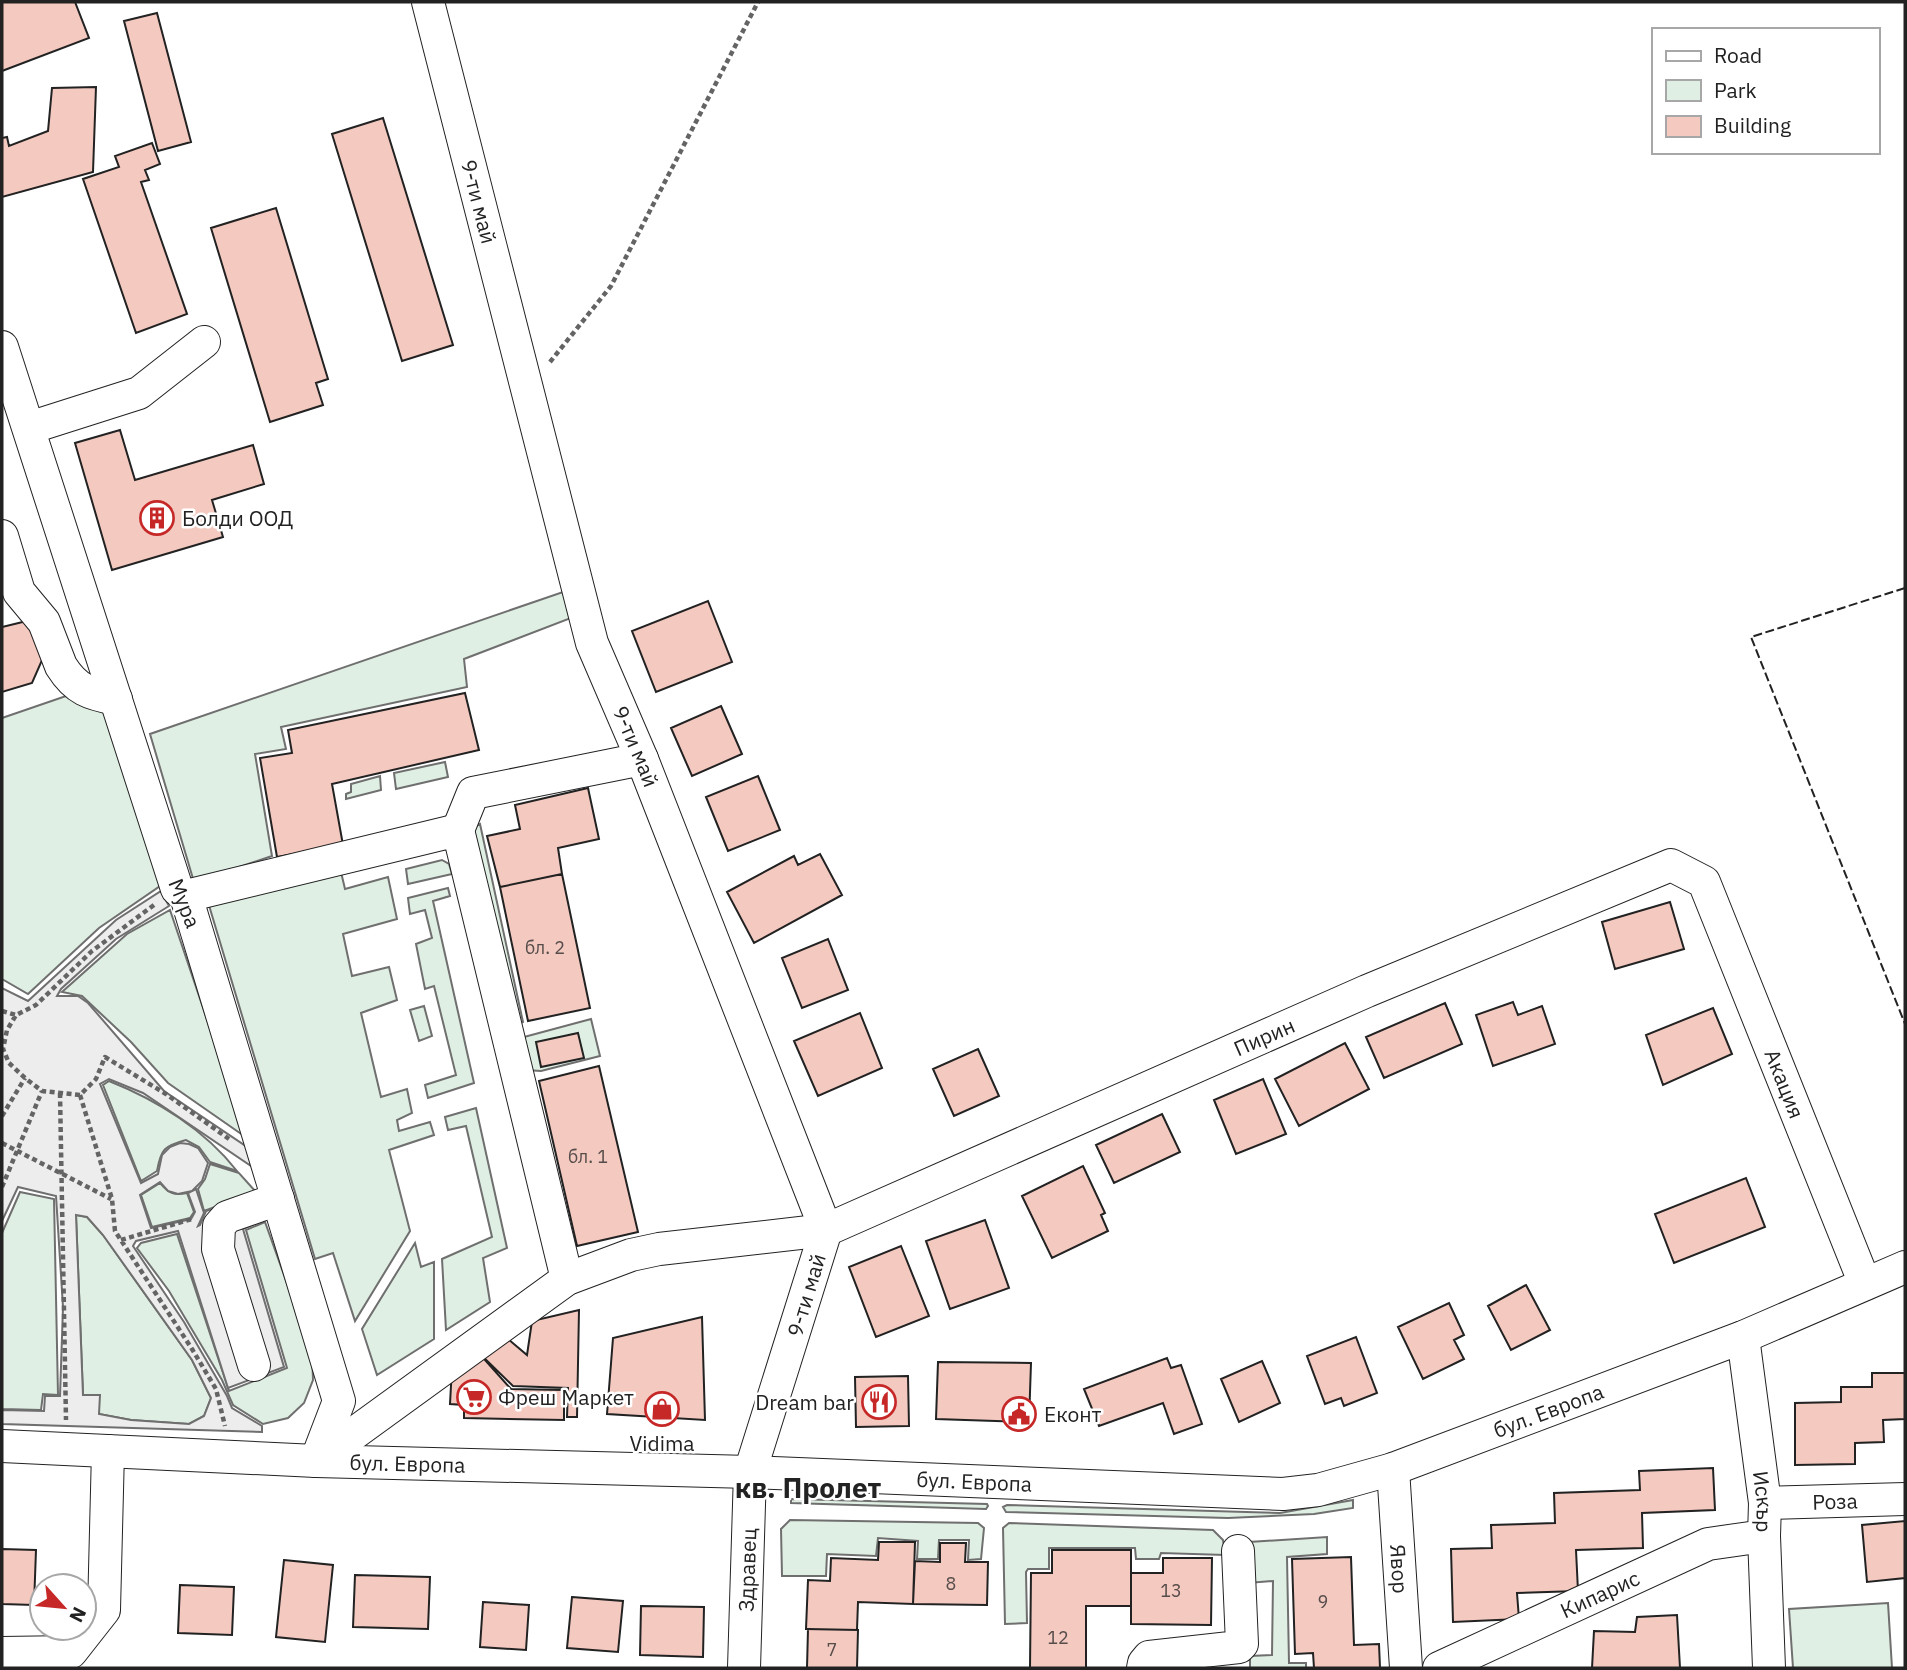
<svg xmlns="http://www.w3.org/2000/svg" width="1907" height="1670" viewBox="0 0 1907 1670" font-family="'IBM Plex Sans',sans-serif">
	<rect width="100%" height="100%" fill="#fff"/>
	<!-- green -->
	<path fill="#e0efe3" stroke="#6f6f6f" stroke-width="2" d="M 563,592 L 571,618 L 464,659 L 467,687 L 281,727 L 286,749 L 255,754 L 272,856 L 194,882 L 150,734 Z
		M 98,685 L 160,886 L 99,928 L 28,994 L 2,979 L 2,718 Z
		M 445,762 L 448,777 L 396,789 L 394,773 Z
		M 380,776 L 381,790 L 346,799 L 346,794 L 351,792 L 351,784 Z
		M 480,824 L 523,1022 L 512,1027 L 468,840 L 474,827 Z
		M 442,860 L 449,864 L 452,874 L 408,884 L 406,869 Z
		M 341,872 L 345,889 L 388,877 L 397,919 L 343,934 L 352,976 L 389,967 L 397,1000 L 361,1013 L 381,1097 L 407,1089 L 412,1113 L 397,1120 L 399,1131 L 430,1122 L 434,1135 L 389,1150 L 410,1231 L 355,1321 L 333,1253 L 315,1259 L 208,902 Z
		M 448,888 L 450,896 L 433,901 L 474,1083 L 428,1098 L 425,1085 L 456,1075 L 434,986 L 425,989 L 416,944 L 432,938 L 425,910 L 410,914 L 408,898 Z
		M 170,910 L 247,1138 L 168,1083 L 131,1042 L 82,996 L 62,992 L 127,934 Z
		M 424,1006 L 432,1036 L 419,1041 L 410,1010 Z
		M 591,1019 L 600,1056 L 541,1071 L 526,1070 L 524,1037 Z
		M 109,1081 C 157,1100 205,1130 237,1171 L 210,1162 L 199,1147 L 186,1140 C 164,1146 161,1149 157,1171 L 141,1181 L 103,1085 Z
		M 476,1108 L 507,1248 L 483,1258 L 490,1302 L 446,1330 L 442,1259 L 492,1237 L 466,1126 L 448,1130 L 445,1117 Z
		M 210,1164 L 239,1173 L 256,1192 L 204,1211 L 198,1189 L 205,1179 Z
		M 160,1183 C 168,1193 174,1196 187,1193 L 194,1212 L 190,1218 L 152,1227 L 141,1195 Z
		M 20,1192 L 54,1199 L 58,1395 L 43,1394 L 41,1410 L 2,1409 L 2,1233 Z
		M 76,1215 L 87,1217 L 103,1235 L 192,1360 L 211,1398 L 204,1416 L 189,1424 L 131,1420 L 99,1414 L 83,1395 Z
		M 265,1222 L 312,1353 L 313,1380 L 304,1403 L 288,1418 L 263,1424 L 233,1405 L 222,1380 L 169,1291 L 137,1248 L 141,1243 L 177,1234 L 229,1391 L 287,1368 L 246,1230 Z
		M 415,1243 L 421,1267 L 434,1262 L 434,1339 L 377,1375 L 362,1329 Z
		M 791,1499 L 987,1504 L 988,1506 L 986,1509 L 791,1503 Z
		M 1353,1500 L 1353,1508 L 1314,1514 L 1228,1518 L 1006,1512 L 1003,1507 L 1007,1505 L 1280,1513 Z
		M 790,1520 L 978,1523 L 984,1528 L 981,1559 L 968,1560 L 969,1540 L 939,1540 L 938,1559 L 917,1559 L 918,1541 L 878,1538 L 876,1556 L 827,1554 L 826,1576 L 782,1576 L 781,1529 Z
		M 1009,1523 L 1213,1530 L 1223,1540 L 1225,1555 L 1161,1553 L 1159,1559 L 1136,1559 L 1135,1548 L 1049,1548 L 1049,1569 L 1028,1569 L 1026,1572 L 1027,1623 L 1005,1624 L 1003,1528 Z
		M 1327,1537 L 1327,1554 L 1287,1557 L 1289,1663 L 1306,1663 L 1306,1668 L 1250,1668 L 1250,1656 L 1272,1655 L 1273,1581 L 1248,1583 L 1249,1542 Z
		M 1888,1603 L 1892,1668 L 1793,1668 L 1789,1609 Z"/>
	<!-- parking -->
	<path fill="#ededed" stroke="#6f6f6f" stroke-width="2" fill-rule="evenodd" d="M 161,891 L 169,906 L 116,939 L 61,989 L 57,996 L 78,996 L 88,1003 L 164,1091 L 247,1147 L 254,1168 L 143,1093 L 109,1079 L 100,1084 L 141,1183 L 158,1174 L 162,1155 L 170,1147 L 180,1143 L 189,1144 L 198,1148 L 208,1163 L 202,1181 L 192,1191 L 178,1194 L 168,1191 L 160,1182 L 140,1195 L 151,1228 L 191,1219 L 195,1212 L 188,1193 L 196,1189 L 204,1213 L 198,1226 L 200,1225 L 206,1211 L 256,1194 L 265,1220 L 243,1229 L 284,1367 L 228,1388 L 178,1231 L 136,1241 L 133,1246 L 184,1322 L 227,1396 L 232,1408 L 262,1426 L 262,1432 L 2,1424 L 2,1410 L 44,1411 L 45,1396 L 60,1396 L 63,1307 L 56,1196 L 18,1187 L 2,1221 L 2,988 L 28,1001 L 116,920 ZM 76,1215 L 87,1217 L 103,1235 L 192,1360 L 211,1398 L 204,1416 L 189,1424 L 131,1420 L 99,1414 L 100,1395 L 83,1395 Z"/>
	<!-- building -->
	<path fill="#f3c9c0" stroke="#222" stroke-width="2" d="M 2,2 L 75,2 L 89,38 L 2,71 Z
		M 157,13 L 191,142 L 158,151 L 124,21 Z
		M 96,87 L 93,172 L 2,197 L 2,138 L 7,137 L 9,146 L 48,131 L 52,88 Z
		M 383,118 L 453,345 L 402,361 L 332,134 Z
		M 152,143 L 160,164 L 145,170 L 149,180 L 141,182 L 187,314 L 136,333 L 83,179 L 119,167 L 115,156 Z
		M 276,208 L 328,379 L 316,383 L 323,405 L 270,422 L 211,228 Z
		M 120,430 L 135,480 L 253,445 L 264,484 L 212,500 L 223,537 L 112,570 L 75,443 Z
		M 708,601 L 732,662 L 656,692 L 632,631 Z
		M 35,619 L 43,658 L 32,683 L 2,692 L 2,627 Z
		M 465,693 L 479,750 L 332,784 L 343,845 L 277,857 L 260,758 L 292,753 L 288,730 Z
		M 721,706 L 742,754 L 692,776 L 671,728 Z
		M 758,776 L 780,830 L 728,851 L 706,797 Z
		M 588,788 L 599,839 L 558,848 L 562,874 L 500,887 L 487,836 L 520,829 L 515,805 Z
		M 820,854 L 842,895 L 754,943 L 727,892 L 794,856 L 798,865 Z
		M 562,874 L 590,1008 L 528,1021 L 500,887 Z
		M 1670,902 L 1684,949 L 1615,969 L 1602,922 Z
		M 828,939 L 848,990 L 802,1008 L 782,958 Z
		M 1513,1002 L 1518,1015 L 1542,1006 L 1555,1044 L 1493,1066 L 1476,1015 Z
		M 1445,1003 L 1462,1044 L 1384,1078 L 1366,1037 Z
		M 1713,1008 L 1732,1054 L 1663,1085 L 1646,1035 Z
		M 860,1013 L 882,1068 L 818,1096 L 794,1041 Z
		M 578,1033 L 584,1058 L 541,1067 L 536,1042 Z
		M 1345,1043 L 1369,1089 L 1299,1126 L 1275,1079 Z
		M 978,1049 L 999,1096 L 954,1116 L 933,1069 Z
		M 599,1066 L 638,1232 L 577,1246 L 539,1081 Z
		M 1263,1079 L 1286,1134 L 1236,1154 L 1214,1100 Z
		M 1162,1114 L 1180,1152 L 1114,1183 L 1096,1145 Z
		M 1083,1166 L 1105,1213 L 1101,1215 L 1108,1231 L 1052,1258 L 1022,1196 Z
		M 1746,1178 L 1765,1227 L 1674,1263 L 1655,1214 Z
		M 985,1220 L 1009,1288 L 950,1309 L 926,1241 Z
		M 901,1246 L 929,1316 L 876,1337 L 849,1267 Z
		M 1526,1285 L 1550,1330 L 1511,1350 L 1488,1306 Z
		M 1449,1303 L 1464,1335 L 1454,1340 L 1464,1359 L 1423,1379 L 1398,1327 Z
		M 579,1310 L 577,1417 L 567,1417 L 568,1388 L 513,1386 L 477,1351 L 502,1334 L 527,1355 L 532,1321 Z
		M 702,1317 L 705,1420 L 607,1414 L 613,1338 Z
		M 1356,1337 L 1377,1393 L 1344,1406 L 1341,1398 L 1325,1404 L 1307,1356 Z
		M 477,1351 L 511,1389 L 564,1390 L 564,1420 L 464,1418 L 464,1405 L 450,1404 L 452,1367 Z
		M 1167,1358 L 1171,1368 L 1181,1365 L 1202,1424 L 1174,1434 L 1163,1403 L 1099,1426 L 1084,1389 Z
		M 1262,1361 L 1280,1403 L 1239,1422 L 1221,1379 Z
		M 938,1362 L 1031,1363 L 1029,1422 L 936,1419 Z
		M 1872,1373 L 1905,1373 L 1905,1419 L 1883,1420 L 1884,1442 L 1855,1443 L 1855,1464 L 1795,1465 L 1795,1403 L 1841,1402 L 1841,1387 L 1872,1387 Z
		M 908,1376 L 909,1426 L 856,1427 L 855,1377 Z
		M 1713,1468 L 1715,1510 L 1642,1513 L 1643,1548 L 1576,1550 L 1578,1591 L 1517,1593 L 1519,1619 L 1453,1622 L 1451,1549 L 1492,1548 L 1491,1525 L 1555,1523 L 1554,1493 L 1640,1490 L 1639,1471 Z
		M 1905,1521 L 1905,1578 L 1867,1582 L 1862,1525 Z
		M 879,1542 L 915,1542 L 913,1604 L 858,1602 L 857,1630 L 806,1629 L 808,1580 L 830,1581 L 831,1558 L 878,1560 Z
		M 940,1543 L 966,1543 L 965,1562 L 988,1562 L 987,1605 L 913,1604 L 915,1561 L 940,1562 Z
		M 2,1549 L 36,1550 L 34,1605 L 2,1604 Z
		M 1052,1550 L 1131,1550 L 1131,1606 L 1086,1606 L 1086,1668 L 1030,1668 L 1031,1573 L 1052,1573 Z
		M 1351,1557 L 1354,1645 L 1379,1644 L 1380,1668 L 1314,1668 L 1313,1653 L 1295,1654 L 1292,1559 Z
		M 1163,1558 L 1212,1558 L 1211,1625 L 1131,1624 L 1131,1573 L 1163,1573 Z
		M 284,1560 L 333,1565 L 325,1642 L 276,1637 Z
		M 355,1575 L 430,1577 L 428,1629 L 353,1627 Z
		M 180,1585 L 234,1587 L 232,1635 L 178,1633 Z
		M 572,1597 L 623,1601 L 618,1652 L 567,1648 Z
		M 483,1602 L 529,1605 L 526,1650 L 480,1647 Z
		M 641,1606 L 704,1607 L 703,1657 L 640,1655 Z
		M 1677,1615 L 1680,1668 L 1592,1668 L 1594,1631 L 1635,1632 L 1637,1617 Z
		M 808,1629 L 858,1630 L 857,1668 L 807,1668 Z"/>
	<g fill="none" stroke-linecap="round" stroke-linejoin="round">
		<!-- minor casing -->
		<g stroke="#222" stroke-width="34">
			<g id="minor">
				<path id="s1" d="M 428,2 L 592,643 L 642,759 L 826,1230 L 750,1472 L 744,1668"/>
				<path d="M 2,347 L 177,889 L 186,896 L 339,1401 L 316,1461"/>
				<path d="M 29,428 L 139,393 L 204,342"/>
				<path d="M 2,536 L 19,592 L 44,622 L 61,666 C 76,690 90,694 116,699"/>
				<path d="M 458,830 L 473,793 L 642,759"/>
				<path d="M 186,896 L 458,830 L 567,1279"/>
				<path id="s2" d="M 1743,1337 L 1765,1503 L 1764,1536 L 1769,1668"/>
				<path d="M 254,1365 L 218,1249 L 219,1226 L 227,1217 L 278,1199"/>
				<path id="s3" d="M 2,1446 L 316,1461 L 750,1472 L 1283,1494 L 1318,1490 L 1393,1469 L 1743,1337 L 1905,1267"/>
				<path id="s4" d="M 316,1461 L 567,1279 L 631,1255 L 659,1249 L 826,1230 L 1367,991 L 1671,865 L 1704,882 L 1865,1284"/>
				<path id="s5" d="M 1393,1469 L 1406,1668"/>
				<path id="s6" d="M 1765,1503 L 1905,1499"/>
				<path d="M 2,1653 L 71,1652 L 104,1610 L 108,1451"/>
				<path d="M 1143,1668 L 1144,1663 L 1149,1657 L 1239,1647 L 1242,1644 L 1238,1551"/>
				<path id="s7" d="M 1439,1668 L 1708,1544 L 1764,1536"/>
			</g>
		</g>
		<!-- path -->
		<path stroke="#646464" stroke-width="4.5" stroke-dasharray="5 3.5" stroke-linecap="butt" d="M 550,362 L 611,286 L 758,2
			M 154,905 L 92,951 L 36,1005 L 16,1015 L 7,1030 L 3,1049 L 9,1063 L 25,1078 L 42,1091 L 80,1095 L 96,1079 L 105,1057 L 166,1094 L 229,1139
			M 2,1011 L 16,1015
			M 60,1093 L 66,1420
			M 80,1095 L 112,1199 L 115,1231 L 192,1349 L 216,1389 L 225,1426
			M 2,1116 L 25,1078
			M 2,1143 L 111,1199
			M 2,1187 L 42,1091
			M 121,1240 L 192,1219"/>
		<!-- minor -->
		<use href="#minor" stroke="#fff" stroke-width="32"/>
		<!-- fence -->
		<path stroke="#222" stroke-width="2" stroke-dasharray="9 3.5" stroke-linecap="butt" d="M 1905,588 L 1751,637 L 1905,1024"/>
	</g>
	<!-- icons -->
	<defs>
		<g id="building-ring" transform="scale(1.75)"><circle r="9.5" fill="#fff" stroke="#c62828" stroke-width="1.5"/><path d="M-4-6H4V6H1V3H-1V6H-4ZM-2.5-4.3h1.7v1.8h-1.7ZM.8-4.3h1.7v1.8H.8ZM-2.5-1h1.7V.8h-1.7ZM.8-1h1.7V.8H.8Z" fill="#c62828"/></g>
		<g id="supermarket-ring" transform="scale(1.75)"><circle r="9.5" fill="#fff" stroke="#c62828" stroke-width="1.5"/><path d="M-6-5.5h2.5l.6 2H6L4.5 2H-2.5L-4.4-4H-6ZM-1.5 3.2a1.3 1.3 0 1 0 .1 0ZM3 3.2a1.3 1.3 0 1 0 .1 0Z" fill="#c62828"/></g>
		<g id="restaurant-ring" transform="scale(1.75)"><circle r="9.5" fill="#fff" stroke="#c62828" stroke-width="1.5"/><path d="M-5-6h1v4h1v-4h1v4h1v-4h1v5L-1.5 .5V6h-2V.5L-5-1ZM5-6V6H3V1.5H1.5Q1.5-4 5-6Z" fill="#c62828"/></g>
		<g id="shop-ring" transform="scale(1.75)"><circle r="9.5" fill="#fff" stroke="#c62828" stroke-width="1.5"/><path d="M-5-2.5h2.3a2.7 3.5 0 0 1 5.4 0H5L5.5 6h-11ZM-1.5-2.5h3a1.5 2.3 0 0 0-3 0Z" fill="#c62828"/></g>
		<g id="civic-ring" transform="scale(1.75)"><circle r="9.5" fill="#fff" stroke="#c62828" stroke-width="1.5"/><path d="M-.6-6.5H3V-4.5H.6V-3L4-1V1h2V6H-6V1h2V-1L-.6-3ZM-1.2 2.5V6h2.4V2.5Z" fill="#c62828"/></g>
	</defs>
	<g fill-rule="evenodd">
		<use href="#building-ring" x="157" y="518"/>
		<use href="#supermarket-ring" x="474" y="1397"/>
		<use href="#restaurant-ring" x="879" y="1402"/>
		<use href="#shop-ring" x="662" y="1409"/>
		<use href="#civic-ring" x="1019" y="1414"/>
	</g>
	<g text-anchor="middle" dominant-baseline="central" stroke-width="5" stroke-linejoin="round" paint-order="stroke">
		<!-- number labels -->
		<g font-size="18" fill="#564c4a">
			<text x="545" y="947">бл. 2</text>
			<text x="588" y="1156">бл. 1</text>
			<text x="951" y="1583">8</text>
			<text x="1171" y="1590">13</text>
			<text x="1323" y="1601">9</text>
			<text x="1058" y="1637">12</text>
			<text x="832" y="1649">7</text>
		</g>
		<!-- street labels -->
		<g font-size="21" fill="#222" stroke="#fff">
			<text stroke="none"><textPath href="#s1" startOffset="206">9-ти май</textPath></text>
			<text stroke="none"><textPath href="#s1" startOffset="774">9-ти май</textPath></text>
			<text transform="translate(185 903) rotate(68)">Мура</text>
			<text stroke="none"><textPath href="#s4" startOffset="1054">Пирин</textPath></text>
			<text stroke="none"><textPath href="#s4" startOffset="1750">Акация</textPath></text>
			<text transform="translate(806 1295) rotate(-73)">9-ти май</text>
			<text stroke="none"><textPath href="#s3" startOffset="1561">бул. Европа</textPath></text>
			<text stroke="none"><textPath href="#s3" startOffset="406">бул. Европа</textPath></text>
			<text stroke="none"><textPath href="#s3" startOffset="973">бул. Европа</textPath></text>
			<text stroke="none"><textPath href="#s6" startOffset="70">Роза</textPath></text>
			<text stroke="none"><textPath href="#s2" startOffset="166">Искър</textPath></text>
			<text stroke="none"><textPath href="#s5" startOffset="100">Явор</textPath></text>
			<text transform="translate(747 1570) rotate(-88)">Здравец</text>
			<text stroke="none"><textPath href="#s7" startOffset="177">Кипарис</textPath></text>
		</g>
		<!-- poi labels -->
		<g font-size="21" fill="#222" stroke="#fff" text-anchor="start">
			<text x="182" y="518">Болди ООД</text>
			<text x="498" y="1397">Фреш Маркет</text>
			<text x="854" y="1402" text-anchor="end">Dream bar</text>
			<text x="1044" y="1414">Еконт</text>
			<text x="662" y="1443" text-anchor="middle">Vidima</text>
		</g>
		<!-- district labels -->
		<g font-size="28" font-weight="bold" fill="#222" stroke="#fff">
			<text x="808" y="1487">кв. Пролет</text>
		</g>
	</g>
	<!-- border -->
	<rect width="1907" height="1670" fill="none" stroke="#222222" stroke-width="7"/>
	<!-- legend -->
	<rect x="1652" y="28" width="228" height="126" fill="#ffffff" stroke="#a7a7a7" stroke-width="2"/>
	<rect x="1666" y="51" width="35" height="10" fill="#ffffff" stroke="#a7a7a7" stroke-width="2"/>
	<text x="1714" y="63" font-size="21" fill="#222222">Road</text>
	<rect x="1666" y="80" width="35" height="21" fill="#e0efe3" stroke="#a7a7a7" stroke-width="2"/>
	<text x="1714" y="98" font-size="21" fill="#222222">Park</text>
	<rect x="1666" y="116" width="35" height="21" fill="#f3c9c0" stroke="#a7a7a7" stroke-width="2"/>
	<text x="1714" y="133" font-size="21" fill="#222222">Building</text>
	<!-- north arrow -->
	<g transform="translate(63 1607) rotate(117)"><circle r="33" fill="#ffffff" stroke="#a7a7a7" stroke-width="2"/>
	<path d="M0-5L12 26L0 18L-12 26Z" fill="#c62828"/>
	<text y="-10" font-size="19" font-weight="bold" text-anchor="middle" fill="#222222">N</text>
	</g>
</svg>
